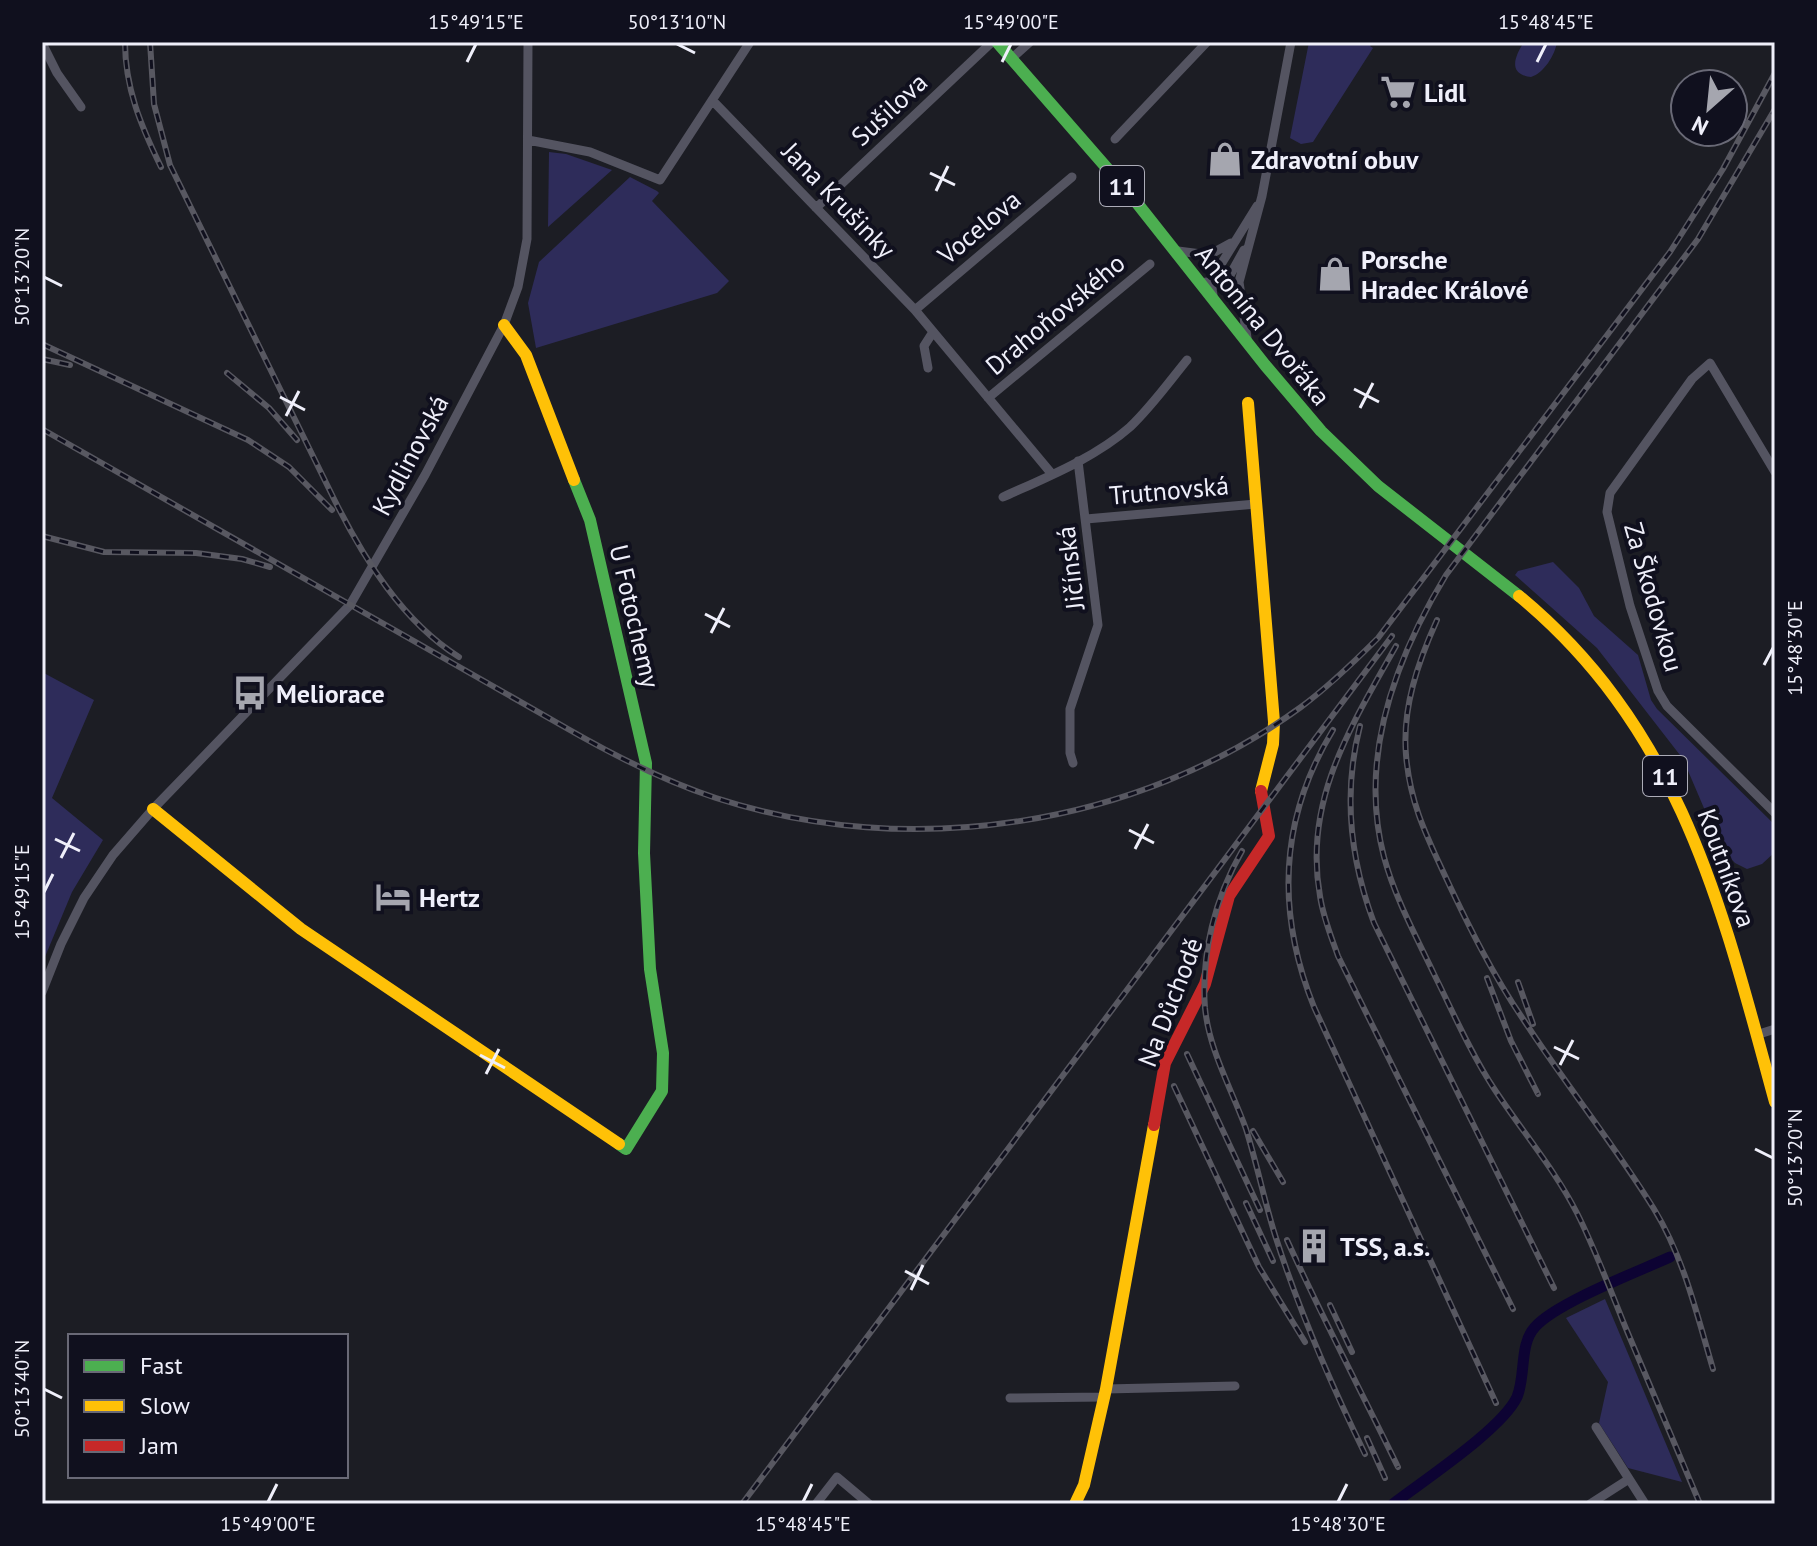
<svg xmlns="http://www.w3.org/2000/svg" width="1817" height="1546" viewBox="0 0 1817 1546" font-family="'PT Sans',sans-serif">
	<rect width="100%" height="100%" fill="#1c1d24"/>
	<!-- green -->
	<path fill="#2e2c5a" d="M 1309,42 L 1373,42 L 1370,46 L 1373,48 L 1313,142 L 1301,144 L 1290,138 Z
		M 1524,42 L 1557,42 C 1555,55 1544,73 1531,77 C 1507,74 1515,56 1524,42 Z
		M 549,152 L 566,154 L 612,170 L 548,227 Z
		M 630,177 L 657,191 L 659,193 L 652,201 L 729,281 L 717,293 L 536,348 L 528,303 L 539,262 Z
		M 1553,562 L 1579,588 L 1594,616 L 1638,655 L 1651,700 L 1657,709 L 1775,825 L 1775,852 L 1762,864 L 1747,869 L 1735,863 L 1721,848 L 1683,759 L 1597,648 L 1515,575 L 1518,571 Z
		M 42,672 L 94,700 L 52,798 L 103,840 L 72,892 L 42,964 Z
		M 1605,1299 L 1682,1482 L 1628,1468 L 1599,1423 L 1608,1382 L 1566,1318 Z"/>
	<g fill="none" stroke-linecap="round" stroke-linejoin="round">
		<!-- canal -->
		<path stroke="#0d0333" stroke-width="11" d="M 1393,1504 C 1424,1480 1502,1429 1517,1397 C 1526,1376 1519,1344 1535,1327 C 1556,1303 1637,1272 1670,1257"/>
		<!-- street -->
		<path stroke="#545461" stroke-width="9" d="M 42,43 L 57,73 L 81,107
			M 1012,58 L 1030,42
			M 712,100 L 915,310 L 1051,473
			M 1115,139 L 1207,42
			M 528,140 L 590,152 L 660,180 L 750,42
			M 816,208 L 992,42
			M 1178,251 L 1209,255 L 1231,243
			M 1206,282 L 1217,285 L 1229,277 L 1244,250
			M 1213,295 L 1211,284 L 1215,274 L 1257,206
			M 915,310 L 1072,177
			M 1247,338 L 1239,282 L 1262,196 L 1291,42
			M 928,368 L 924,346 L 933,332
			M 988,398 L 1150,264
			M 1775,472 L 1710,363 L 1692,379 L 1610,493 L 1607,512 L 1630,606 L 1658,691 L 1667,706 L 1775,813
			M 1003,497 C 1045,478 1095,458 1130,427 C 1151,407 1169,382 1187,360
			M 1086,519 L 1256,504
			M 1073,763 L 1070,753 L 1070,709 L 1098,625 L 1078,461
			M 42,992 L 61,944 L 84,898 L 113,855 L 153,809 L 350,605 L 425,475 L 504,325 L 518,287 L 527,239 L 528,42
			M 1756,1035 L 1775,1029
			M 1106,1389 L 1235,1386
			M 1010,1398 L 1105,1397
			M 1596,1427 L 1645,1504
			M 816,1504 L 837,1477 L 869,1504
			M 1590,1504 L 1629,1479"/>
		<!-- fast -->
		<path stroke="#4caf50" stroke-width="12" d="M 997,42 L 1133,198 L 1265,365 L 1321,431 L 1378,486 L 1519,596
			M 574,480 L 590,520 L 646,763 L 644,853 L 650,969 L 663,1053 L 662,1091 L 626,1149 L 619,1144"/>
		<!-- slow -->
		<path stroke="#ffc107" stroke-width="12" d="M 504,325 L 526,355 L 574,480
			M 1248,403 L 1274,722 L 1273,744 L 1261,791
			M 1519,596 C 1682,731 1722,908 1775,1102
			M 153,809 L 301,929 L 619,1144
			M 1075,1504 L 1084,1485 L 1106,1389 L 1154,1125"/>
		<!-- jam -->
		<path stroke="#c62828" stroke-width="12" d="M 1154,1125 L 1165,1063 L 1205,984 L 1229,896 L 1269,836 L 1261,791"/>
		<!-- rail casing -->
		<g stroke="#585861" stroke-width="6">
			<path id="rail" d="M 125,42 C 125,88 141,126 161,167
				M 150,42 L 154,104 L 170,165 L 335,501 C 364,559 403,622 459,657
				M 42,344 L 248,440 L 289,467 L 332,510
				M 42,359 L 70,365
				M 227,373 L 269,408 L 297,440
				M 42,429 L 568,729 C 615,756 664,781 716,798 C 910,861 1136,827 1301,707 C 1328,687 1354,662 1378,638 L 1670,252 L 1723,169 L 1775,73
				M 42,536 L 104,552 L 196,553 L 242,559 L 270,567
				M 1437,620 C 1418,662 1402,708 1406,755 C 1410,804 1427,837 1447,880 C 1470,929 1493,975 1523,1019 C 1565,1084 1614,1144 1654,1209 C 1684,1258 1697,1315 1713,1369
				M 1396,646 C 1351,726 1303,801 1320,896 C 1323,917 1331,936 1338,956 L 1513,1309
				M 1360,726 C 1343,792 1350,859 1374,923 L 1554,1288
				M 1333,730 C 1279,819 1276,912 1314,1007 L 1496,1403
				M 1242,851 C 1215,898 1201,953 1205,1008 C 1209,1050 1232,1090 1246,1129 C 1257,1164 1264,1200 1275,1235 C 1299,1311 1330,1382 1365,1454
				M 1487,978 L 1511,1041 L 1538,1094
				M 1518,982 L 1533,1024
				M 1187,1054 L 1260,1210
				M 1174,1086 L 1259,1267 L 1305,1342
				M 1253,1131 L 1283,1182
				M 1246,1203 L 1273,1261
				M 1287,1240 C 1322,1317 1361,1391 1398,1467
				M 1330,1305 L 1352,1352
				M 1367,1438 L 1385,1478
				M 742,1504 L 1392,636
				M 1700,1504 C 1676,1446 1651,1389 1627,1331 C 1611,1292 1596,1251 1577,1213 C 1554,1168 1521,1130 1493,1087 C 1470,1052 1453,1012 1434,974 C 1416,936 1395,898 1384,857 C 1358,758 1395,659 1446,575 L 1698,239 L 1775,109"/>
		</g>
		<!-- rail -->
		<use href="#rail" stroke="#10101e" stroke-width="3" stroke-dasharray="9" stroke-linecap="butt"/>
	</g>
	<!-- ticks -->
	<path fill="none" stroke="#efeffa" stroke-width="3" d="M 677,44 L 695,53M 467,62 L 476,44M 1002,62 L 1011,44M 1537,62 L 1546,44M 930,173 L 955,185M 936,191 L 948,166M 44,277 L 62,286M 1354,389 L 1379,402M 280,397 L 305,410M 1360,408 L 1373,383M 286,416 L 299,391M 705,614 L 730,627M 711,633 L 724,608M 1764,665 L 1773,648M 1129,830 L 1154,843M 55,839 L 80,851M 1135,849 L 1148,824M 61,858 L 74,833M 44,892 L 53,874M 1554,1047 L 1579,1059M 480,1055 L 505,1068M 1560,1065 L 1573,1040M 486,1074 L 499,1049M 1755,1149 L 1773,1158M 905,1271 L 929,1284M 911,1290 L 923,1265M 44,1389 L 62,1398M 268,1502 L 277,1484M 803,1502 L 812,1484M 1338,1502 L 1347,1484"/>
	<!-- icons -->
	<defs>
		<g id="supermarket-bare" transform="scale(2.76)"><path d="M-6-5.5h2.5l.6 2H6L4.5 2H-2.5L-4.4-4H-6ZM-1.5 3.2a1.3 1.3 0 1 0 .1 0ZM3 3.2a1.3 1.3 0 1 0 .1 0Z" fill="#a5a6af" stroke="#10101e" stroke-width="2.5" paint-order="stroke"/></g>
		<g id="shop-bare" transform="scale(2.76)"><path d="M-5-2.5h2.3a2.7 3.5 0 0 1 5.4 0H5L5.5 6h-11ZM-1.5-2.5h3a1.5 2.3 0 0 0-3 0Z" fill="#a5a6af" stroke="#10101e" stroke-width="2.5" paint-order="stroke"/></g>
		<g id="bus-bare" transform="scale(2.76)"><path d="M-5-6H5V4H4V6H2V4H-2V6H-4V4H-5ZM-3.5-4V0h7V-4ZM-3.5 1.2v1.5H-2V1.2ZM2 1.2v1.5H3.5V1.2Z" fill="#a5a6af" stroke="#10101e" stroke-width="2.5" paint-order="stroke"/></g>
		<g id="hotel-bare" transform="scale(2.76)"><path d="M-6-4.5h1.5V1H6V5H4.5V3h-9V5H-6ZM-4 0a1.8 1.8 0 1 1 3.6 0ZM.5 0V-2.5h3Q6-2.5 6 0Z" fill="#a5a6af" stroke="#10101e" stroke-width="2.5" paint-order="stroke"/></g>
		<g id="building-bare" transform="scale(2.76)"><path d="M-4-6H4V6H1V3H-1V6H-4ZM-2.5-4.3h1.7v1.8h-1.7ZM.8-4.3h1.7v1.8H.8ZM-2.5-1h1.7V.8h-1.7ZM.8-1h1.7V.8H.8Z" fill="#a5a6af" stroke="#10101e" stroke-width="2.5" paint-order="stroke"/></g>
	</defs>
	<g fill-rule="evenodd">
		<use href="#supermarket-bare" x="1398" y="92"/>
		<use href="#shop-bare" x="1225" y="159"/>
		<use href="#shop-bare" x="1335" y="274"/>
		<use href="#bus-bare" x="250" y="693"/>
		<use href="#hotel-bare" x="393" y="897"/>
		<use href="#building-bare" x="1314" y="1246"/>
	</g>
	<g text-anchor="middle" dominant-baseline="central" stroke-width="8" stroke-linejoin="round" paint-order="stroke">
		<!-- shield labels -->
		<g fill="#10101e" stroke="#acacb8" stroke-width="2">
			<rect x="1100" y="166" width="44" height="40" rx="6"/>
			<rect x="1643" y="756" width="44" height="40" rx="6"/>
		</g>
		<g font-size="24" font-weight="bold" fill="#efeffa">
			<text x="1122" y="186">11</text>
			<text x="1665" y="776">11</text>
		</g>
		<!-- poi labels -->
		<g font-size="26" font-weight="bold" fill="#efeffa" stroke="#10101e" text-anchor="start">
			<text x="1424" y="92">Lidl</text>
			<text x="1251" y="159">Zdravotní obuv</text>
			<text x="1361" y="259">Porsche<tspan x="1361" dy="30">Hradec Králové</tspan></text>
			<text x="276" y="693">Meliorace</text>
			<text x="419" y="897">Hertz</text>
			<text x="1340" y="1246">TSS, a.s.</text>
		</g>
		<!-- street labels -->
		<g font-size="26" fill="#efeffa" stroke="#10101e">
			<text transform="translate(889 109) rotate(-43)">Sušilova</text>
			<text transform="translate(839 200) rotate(46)">Jana Krušinky</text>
			<text transform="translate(979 227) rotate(-40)">Vocelova</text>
			<text transform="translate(1055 314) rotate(-40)">Drahoňovského</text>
			<text transform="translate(1263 325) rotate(51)">Antonína Dvořáka</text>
			<text transform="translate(410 455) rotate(-62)">Kydlinovská</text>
			<text transform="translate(1169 490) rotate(-5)">Trutnovská</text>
			<text transform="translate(1070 568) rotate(-97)">Jičínská</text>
			<text transform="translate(1654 597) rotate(74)">Za Škodovkou</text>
			<text transform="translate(635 616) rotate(77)">U Fotochemy</text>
			<text transform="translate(1727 868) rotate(70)">Koutníkova</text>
			<text transform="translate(1170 1002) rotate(-69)">Na Důchodě</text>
		</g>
	</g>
	<!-- border -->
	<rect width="1817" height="1546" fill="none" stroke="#10101e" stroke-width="88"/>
	<!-- legend -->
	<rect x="68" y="1334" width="280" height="144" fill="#10101e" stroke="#696976" stroke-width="2"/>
	<rect x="84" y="1360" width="40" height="12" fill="#4caf50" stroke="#696976" stroke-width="2"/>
	<text x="140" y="1374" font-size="24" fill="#efeffa">Fast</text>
	<rect x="84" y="1400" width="40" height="12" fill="#ffc107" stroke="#696976" stroke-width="2"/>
	<text x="140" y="1414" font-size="24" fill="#efeffa">Slow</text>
	<rect x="84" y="1440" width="40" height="12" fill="#c62828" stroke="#696976" stroke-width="2"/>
	<text x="140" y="1454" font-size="24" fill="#efeffa">Jam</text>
	<!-- north arrow -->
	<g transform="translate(1709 108) rotate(207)"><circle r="38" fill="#10101e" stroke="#696976" stroke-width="2"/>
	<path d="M0-6L14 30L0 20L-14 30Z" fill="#a5a6af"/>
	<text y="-12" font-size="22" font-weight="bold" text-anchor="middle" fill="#efeffa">N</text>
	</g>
	<rect x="44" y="44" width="1729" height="1458" fill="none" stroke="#efeffa" stroke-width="3"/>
	<g font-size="20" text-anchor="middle" fill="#efeffa">
		<text x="476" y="29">15°49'15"E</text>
		<text x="677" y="29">50°13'10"N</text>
		<text x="1011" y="29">15°49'00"E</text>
		<text x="1546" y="29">15°48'45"E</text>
		<text transform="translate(22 277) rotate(-90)" y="7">50°13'20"N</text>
		<text transform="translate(1795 648) rotate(-90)" y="7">15°48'30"E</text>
		<text transform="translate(22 892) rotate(-90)" y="7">15°49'15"E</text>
		<text transform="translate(1795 1158) rotate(-90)" y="7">50°13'20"N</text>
		<text transform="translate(22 1389) rotate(-90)" y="7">50°13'40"N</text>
		<text x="268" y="1531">15°49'00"E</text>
		<text x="803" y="1531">15°48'45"E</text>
		<text x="1338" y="1531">15°48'30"E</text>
	</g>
</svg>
